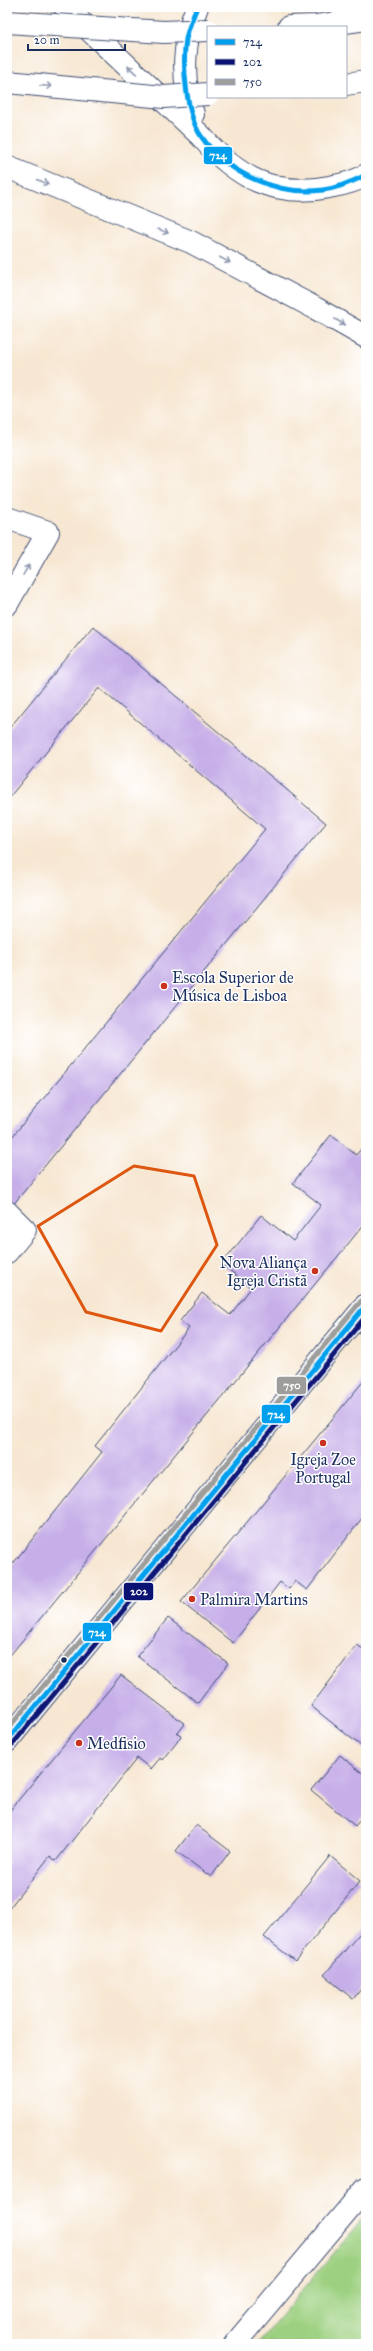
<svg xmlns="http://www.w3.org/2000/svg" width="373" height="2351" viewBox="0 0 373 2351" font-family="'IM FELL Great Primer',serif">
	<rect width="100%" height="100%" fill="#fff"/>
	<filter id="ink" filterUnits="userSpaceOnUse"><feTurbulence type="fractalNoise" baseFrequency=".025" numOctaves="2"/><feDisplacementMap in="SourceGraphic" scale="8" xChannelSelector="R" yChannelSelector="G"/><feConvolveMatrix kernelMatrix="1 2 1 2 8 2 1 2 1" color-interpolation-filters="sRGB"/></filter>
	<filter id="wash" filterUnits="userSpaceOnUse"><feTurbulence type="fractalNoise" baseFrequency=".012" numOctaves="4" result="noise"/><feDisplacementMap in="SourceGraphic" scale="16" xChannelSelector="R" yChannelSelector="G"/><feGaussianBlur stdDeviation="0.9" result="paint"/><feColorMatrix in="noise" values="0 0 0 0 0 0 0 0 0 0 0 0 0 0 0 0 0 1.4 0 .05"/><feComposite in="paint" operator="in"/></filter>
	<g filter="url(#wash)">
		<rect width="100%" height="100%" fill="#f7e7d2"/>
		<!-- green -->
		<path fill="#9dd080" stroke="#5c806f" d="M 366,2215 L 366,2344 L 257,2344 Z"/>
		<g id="blocks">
			<!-- building -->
			<path fill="#c6aee8" d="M 93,626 L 326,823 L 7,1212 L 7,1143 L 265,829 L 99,688 L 7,800 L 7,731 Z
				M 331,1135 L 356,1155 L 366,1143 L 366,1222 L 7,1659 L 7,1571 L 102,1452 L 95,1446 L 189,1328 L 180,1321 L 202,1293 L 230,1315 L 251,1288 L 222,1264 L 261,1215 L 293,1241 L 321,1205 L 293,1183 Z
				M 366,1378 L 366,1513 L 307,1590 L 295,1581 L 289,1589 L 280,1582 L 233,1643 L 181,1602 Z
				M 168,1618 L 228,1663 L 198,1703 L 137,1656 Z
				M 357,1645 L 366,1651 L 366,1750 L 311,1706 Z
				M 121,1675 L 185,1724 L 177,1734 L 181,1736 L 162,1760 L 160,1758 L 151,1769 L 137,1758 L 56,1861 L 50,1856 L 7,1911 L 7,1814 Z
				M 340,1755 L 366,1776 L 366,1813 L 355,1826 L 311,1790 Z
				M 196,1825 L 230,1851 L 211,1877 L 176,1851 Z
				M 330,1856 L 360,1881 L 295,1961 L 264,1937 Z
				M 366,1926 L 366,1983 L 353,1999 L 324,1975 Z"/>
		</g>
	</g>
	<g filter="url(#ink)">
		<use href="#blocks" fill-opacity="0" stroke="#3c4b6f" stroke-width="1"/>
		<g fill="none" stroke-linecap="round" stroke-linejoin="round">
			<!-- minor casing -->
			<g stroke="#3c4b6f" stroke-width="24">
				<path id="minor" d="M 65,7 L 201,136 C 236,177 274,198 329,187 C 341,185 355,182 366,175
					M 193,114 C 181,79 183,40 197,7
					M 7,518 L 48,532 L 7,604
					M 7,1252 L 25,1230 L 7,1212
					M 7,1741 L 366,1305
					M 235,2344 L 366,2188"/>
			</g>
			<!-- highway casing -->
			<g stroke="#3c4b6f" stroke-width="24">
				<path id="highway" d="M 289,27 L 317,26 L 366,19
					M 346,84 L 366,81
					M 7,167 L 191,242 L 315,308 L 366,337"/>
			</g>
			<!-- minor -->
			<use href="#minor" stroke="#fff" stroke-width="22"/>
			<!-- highway -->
			<use href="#highway" stroke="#fff" stroke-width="22"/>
			<!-- highway-bridge casing -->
			<g stroke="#3c4b6f" stroke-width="24" stroke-linecap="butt">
				<path id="highway-bridge" d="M 7,22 L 164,32 L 208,30
					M 7,82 L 164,97 L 208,94"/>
			</g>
			<!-- highway-bridge -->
			<use href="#highway-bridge" stroke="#fff" stroke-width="22"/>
			<!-- bus-1 casing -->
			<g stroke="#fff" stroke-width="8">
				<path id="bus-1" d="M 197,7 C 193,17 188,28 186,39 C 182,65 186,114 201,136 C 227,174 278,196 323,190 C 339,188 352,182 366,175
					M 7,1741 L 366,1305"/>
			</g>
			<!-- bus-2 casing -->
			<g stroke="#fff" stroke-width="8">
				<path id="bus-2" d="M 12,1745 L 366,1316"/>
			</g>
			<!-- bus-3 casing -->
			<g stroke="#fff" stroke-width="8">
				<path id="bus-3" d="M 7,1730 L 361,1301"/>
			</g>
			<!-- bus-1 -->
			<use href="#bus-1" stroke="#009fee" stroke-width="5"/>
			<!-- bus-2 -->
			<use href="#bus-2" stroke="#0a1274" stroke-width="5"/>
			<!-- bus-3 -->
			<use href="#bus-3" stroke="#9d9d9c" stroke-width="5"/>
		</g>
		<!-- one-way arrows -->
		<defs><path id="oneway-shaft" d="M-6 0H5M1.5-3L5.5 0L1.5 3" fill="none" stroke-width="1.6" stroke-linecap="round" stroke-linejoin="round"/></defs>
		<g stroke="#8d97ae">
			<use href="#oneway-shaft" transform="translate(132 70) rotate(-137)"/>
			<use href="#oneway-shaft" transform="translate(46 86) rotate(5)"/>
			<use href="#oneway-shaft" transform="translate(43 182) rotate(22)"/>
			<use href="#oneway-shaft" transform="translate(163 231) rotate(22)"/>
			<use href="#oneway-shaft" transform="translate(225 260) rotate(28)"/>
			<use href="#oneway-shaft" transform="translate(340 322) rotate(30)"/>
			<use href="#oneway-shaft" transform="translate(26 570) rotate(-60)"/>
		</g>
	</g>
	<!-- marked area -->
	<path fill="none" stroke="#de5710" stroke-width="3" stroke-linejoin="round" d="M 134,1166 L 194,1176 L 217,1245 L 161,1331 L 86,1312 L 38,1226 Z"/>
	<!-- markers -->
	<g fill="#c8321e" stroke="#fff" stroke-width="1.5">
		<circle cx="164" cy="986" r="4"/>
		<circle cx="315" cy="1271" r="4"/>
		<circle cx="323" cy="1443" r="4"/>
		<circle cx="192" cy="1599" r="4"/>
		<circle cx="79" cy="1743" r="4"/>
	</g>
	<circle fill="#1b2f5e" stroke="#fff" stroke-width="1.5" cx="64" cy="1660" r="3.5"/>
	<g text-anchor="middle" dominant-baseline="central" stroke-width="3" stroke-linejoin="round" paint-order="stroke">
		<!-- poi labels -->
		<g font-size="16" fill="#1b2f5e" stroke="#fff" text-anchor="start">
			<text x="172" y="977">Escola Superior de<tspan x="172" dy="18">Música de Lisboa</tspan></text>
			<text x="307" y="1262" text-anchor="end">Nova Aliança<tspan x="307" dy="18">Igreja Cristã</tspan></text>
			<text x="323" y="1459" text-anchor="middle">Igreja Zoe<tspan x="323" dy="18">Portugal</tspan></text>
			<text x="200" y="1599">Palmira Martins</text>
			<text x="87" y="1743">Medfisio</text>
		</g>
	</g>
	<g stroke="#fff" stroke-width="1.5">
		<rect x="203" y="146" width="30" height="19" rx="4" fill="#009fee"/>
		<rect x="276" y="1376" width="31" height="19" rx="4" fill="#9d9d9c"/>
		<rect x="261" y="1404" width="30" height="20" rx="4" fill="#009fee"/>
		<rect x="123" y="1582" width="31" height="19" rx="4" fill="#0a1274"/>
		<rect x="82" y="1622" width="30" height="20" rx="4" fill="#009fee"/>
	</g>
	<g font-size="11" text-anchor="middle" font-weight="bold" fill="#fff">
		<text x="218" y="159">724</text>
		<text x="292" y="1389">750</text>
		<text x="276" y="1418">724</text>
		<text x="139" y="1595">202</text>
		<text x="97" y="1636">724</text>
	</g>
	<!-- margin -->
	<rect width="373" height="2351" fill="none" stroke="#fff" stroke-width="24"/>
	<!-- legend -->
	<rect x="207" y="26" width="140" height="72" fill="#ffffff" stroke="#a4acbf"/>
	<rect x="215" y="39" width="20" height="6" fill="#009fee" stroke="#a4acbf"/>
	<text x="243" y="46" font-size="12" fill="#1b2f5e">724</text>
	<rect x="215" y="59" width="20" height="6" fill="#0a1274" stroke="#a4acbf"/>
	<text x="243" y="66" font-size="12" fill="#1b2f5e">202</text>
	<rect x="215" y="79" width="20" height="6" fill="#9d9d9c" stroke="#a4acbf"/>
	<text x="243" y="86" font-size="12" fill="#1b2f5e">750</text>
	<!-- scale -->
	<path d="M28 44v6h97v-6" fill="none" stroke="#1b2f5e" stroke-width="2"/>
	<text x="34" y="44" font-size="12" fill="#1b2f5e" stroke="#ffffff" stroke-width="3" paint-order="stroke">20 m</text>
</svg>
